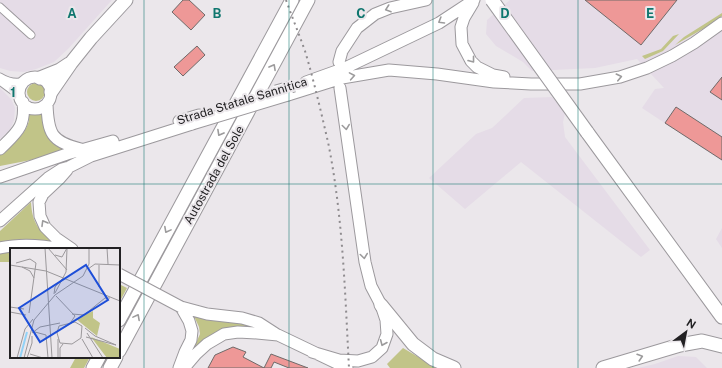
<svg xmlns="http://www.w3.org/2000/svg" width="722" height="368" viewBox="0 0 722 368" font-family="'Public Sans',sans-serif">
	<rect width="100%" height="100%" fill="#ebe7eb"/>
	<!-- built -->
	<path fill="#e5dce7" d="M 0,0 L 112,0 L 68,49 L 54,62 L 36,69 L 24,72 L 10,71 L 0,68 Z
		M 510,0 L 722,0 L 722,161 L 642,108 L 655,89 L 664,88 L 637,59 L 595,68 L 532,71 L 523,62 L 496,46 L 486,34 L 487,20 Z
		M 0,88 L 11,99 L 15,108 L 14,120 L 10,130 L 0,139 Z
		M 552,97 L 565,113 L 563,122 L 565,137 L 650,250 L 641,257 L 521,162 L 465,209 L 429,178 L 476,134 L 492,128 L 524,98 Z
		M 722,228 L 722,248 L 716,239 Z
		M 678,356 L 696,357 L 707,368 L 638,368 L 655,364 Z"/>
	<!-- green -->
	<path fill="#c1c488" d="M 722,13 L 722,16 L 708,26 L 675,45 L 684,37 Z
		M 679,34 L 663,51 L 645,59 L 642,56 L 661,49 L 673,36 Z
		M27 92a9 9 0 1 1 18 0a9 9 0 1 1-18 0Z
		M 42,111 L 67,149 L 31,160 L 0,166 L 0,155 C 10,146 25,136 29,121 C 29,119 29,115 29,112 L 37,113 Z
		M 31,202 C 32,223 39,231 55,243 C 35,239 20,237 0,243 L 0,231 Z
		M 11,251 L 11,262 L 0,262 L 0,254 Z
		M 119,284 L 127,288 L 119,303 Z
		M 193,314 L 235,320 L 260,329 L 244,328 L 188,361 L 200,334 L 199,327 Z
		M 403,348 L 437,368 L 390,368 L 387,364 Z
		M 76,357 L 90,357 L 84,368 L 70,368 Z"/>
	<!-- building -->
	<path fill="#ee9897" stroke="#6f6a69" d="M 183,0 L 189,0 L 205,15 L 191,30 L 172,12 Z
		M 585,0 L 677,0 L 641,45 Z
		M 197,46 L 205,55 L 183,76 L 174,67 Z
		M 722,77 L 722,100 L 710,92 Z
		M 676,107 L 722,137 L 722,160 L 665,123 Z
		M 233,347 L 246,352 L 243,357 L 264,368 L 271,354 L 308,368 L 289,368 L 274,362 L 271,368 L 208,368 L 215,355 Z"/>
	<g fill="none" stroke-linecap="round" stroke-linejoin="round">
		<!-- street casing -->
		<g stroke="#9c999d" stroke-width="9">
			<path id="street" d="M 0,7 L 31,35
				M 0,77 C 8,82 16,84 25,81
				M 0,81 L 20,96"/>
		</g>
		<!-- primary casing -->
		<g stroke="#9c999d" stroke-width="13">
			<path id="primary" d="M 473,3 L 464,18 L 461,27 L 462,44 L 471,61 L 477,67 L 493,75 L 504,77
				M 339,62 L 342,51 L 357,28 L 375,14 L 390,8 L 426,0
				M19 93a16 16 0 1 1 32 0a16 16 0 1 1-32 0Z
				M 306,82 L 345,68 L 439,23 L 474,0
				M 288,95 L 342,78 L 389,70 L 437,74 L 494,82 L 531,84 L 580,84 L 620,77 L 647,68 L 672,56 L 694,43 L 722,23
				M 47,104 C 48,133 51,142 81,149
				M 179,121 L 199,115
				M 0,149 C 16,133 26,127 23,102
				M 67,170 L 60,178 L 43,194 L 39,202 L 40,216 L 45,227 L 56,238 L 72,249
				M 0,177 L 67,154 L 113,141
				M 0,221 L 48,178 L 62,169 L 69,167 L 91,156 L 192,124
				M 0,248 C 21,243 42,245 63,249
				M 181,307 L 207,314 L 242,318 L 259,323 L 276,334
				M 312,352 L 339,360 L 358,361 L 372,357 L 382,348 L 387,334 L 386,320 L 381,305 L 371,286 L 365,262 L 340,88
				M 179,368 L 185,352 L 191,340 L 192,331 L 189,321 L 181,307
				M 184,368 L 196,354 L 207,344 L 224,334 L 238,332 L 257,333 L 278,335 L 347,368"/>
		</g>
		<!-- highway casing -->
		<g stroke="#9c999d" stroke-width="15">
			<path id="highway" d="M 40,78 L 60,70 L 69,64
				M 51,92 L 71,63 L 91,38 L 126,0
				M 587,132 L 722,317
				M 381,305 L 413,344 L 433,359 L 454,368
				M 119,320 L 292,0
				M 119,351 L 308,0
				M 93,368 L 99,357
				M 110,368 L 116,357
				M 603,368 L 680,345 L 702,341 L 722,346"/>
		</g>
		<!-- street -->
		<use href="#street" stroke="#fff" stroke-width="7"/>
		<!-- primary -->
		<use href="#primary" stroke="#fff" stroke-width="11"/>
		<!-- highway -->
		<use href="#highway" stroke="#fff" stroke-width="13"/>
		<!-- rail -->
		<path stroke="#8e8b8e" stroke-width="2" stroke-dasharray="2 4" stroke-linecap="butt" d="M 286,0 C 292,17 299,34 305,51 C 314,81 321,112 328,142 C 343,216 345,293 349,368"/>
		<!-- primary-bridge casing -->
		<g stroke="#9c999d" stroke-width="13" stroke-linecap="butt">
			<path id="primary-bridge" d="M 276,91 L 294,86
				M 192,124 L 288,95
				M 119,274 L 181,307"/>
		</g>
		<!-- highway-bridge casing -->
		<g stroke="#9c999d" stroke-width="15" stroke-linecap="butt">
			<path id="highway-bridge" d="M 492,0 L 587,132"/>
		</g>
		<!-- primary-bridge -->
		<use href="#primary-bridge" stroke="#fff" stroke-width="11"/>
		<!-- highway-bridge -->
		<use href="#highway-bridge" stroke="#fff" stroke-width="13"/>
	</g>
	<!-- one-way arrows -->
	<defs><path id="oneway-chevron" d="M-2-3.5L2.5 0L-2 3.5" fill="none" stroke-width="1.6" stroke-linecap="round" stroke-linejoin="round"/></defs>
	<g stroke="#9c9b9c">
		<use href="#oneway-chevron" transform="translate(388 9) rotate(161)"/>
		<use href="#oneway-chevron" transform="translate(441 21) rotate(149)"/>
		<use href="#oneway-chevron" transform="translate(472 60) rotate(52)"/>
		<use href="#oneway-chevron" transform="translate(273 67) rotate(-61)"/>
		<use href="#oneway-chevron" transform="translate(352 76) rotate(-10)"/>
		<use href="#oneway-chevron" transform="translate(619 77) rotate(-13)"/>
		<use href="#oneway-chevron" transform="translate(346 127) rotate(82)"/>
		<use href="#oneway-chevron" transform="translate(220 133) rotate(119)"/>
		<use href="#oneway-chevron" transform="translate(44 223) rotate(-120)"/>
		<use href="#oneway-chevron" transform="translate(167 230) rotate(118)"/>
		<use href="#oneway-chevron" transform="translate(364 256) rotate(82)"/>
		<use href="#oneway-chevron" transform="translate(137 317) rotate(-62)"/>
		<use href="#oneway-chevron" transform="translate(383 343) rotate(113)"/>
		<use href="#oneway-chevron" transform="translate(640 357) rotate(-17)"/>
	</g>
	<!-- grid -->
	<path fill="none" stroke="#0f766e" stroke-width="1" stroke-opacity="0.55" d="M 144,0 L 144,368M 289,0 L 289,368M 433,0 L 433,368M 578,0 L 578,368M 0,184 L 722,184"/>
	<g text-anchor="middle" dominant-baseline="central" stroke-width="4" stroke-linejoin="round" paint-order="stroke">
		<!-- street labels -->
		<g font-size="12" fill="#222123" stroke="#ebe7eb">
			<text transform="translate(242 101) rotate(-17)">Strada Statale Sannitica</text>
			<text transform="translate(214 175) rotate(-61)">Autostrada del Sole</text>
		</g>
	</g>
	<!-- overview -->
	<g transform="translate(10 248)">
		<rect width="110" height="110" fill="#ebe7eb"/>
		<path d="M 83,63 L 83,70 L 90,75 L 87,88 L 66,71 ZM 81,89 L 110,101 L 110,110 L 97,110 Z" fill="#c1c488"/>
		<path fill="none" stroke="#92d2f7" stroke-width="2" d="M 10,110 L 17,84"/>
		<path fill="none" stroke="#9b989b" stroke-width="1" d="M 35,0 L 42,110M 38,0 L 57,22M 97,0 L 98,16M 45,7 L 52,9 L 57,0M 6,15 L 20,11 L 26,15 L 19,65M 0,17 L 36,23 L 110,53M 89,17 L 89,39M 12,19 L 20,23 L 24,30M 78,21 L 85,16 L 110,17M 45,45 L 56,24 L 57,1M 44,46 L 45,39 L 52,31M 46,48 L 65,68 L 61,74M 0,59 L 14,61M 0,64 L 16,67M 62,66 L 74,67 L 95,50 L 100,50M 65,74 L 72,78 L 71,90 L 62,96 L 50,95 L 47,85 L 49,78 ZM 75,80 L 85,88 L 106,97 L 76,89M 25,84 L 36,87 L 38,110M 22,85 L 30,79 L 50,75M 77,85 L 93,110M 48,91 L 48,110M 72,91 L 83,110M 20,106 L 33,110M 7,110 L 15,81 L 23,71M 14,110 L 24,72 L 45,47 L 73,28 L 79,16 L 79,0M 17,110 L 22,95 L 22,88M 50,110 L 50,100 L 53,96"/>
		<path fill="#1d4ed8" fill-opacity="0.15" stroke="#1d4ed8" stroke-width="2" d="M 76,17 L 98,52 L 30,94 L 9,60 Z"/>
		<rect width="110" height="110" fill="none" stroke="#222123" stroke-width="2"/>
	</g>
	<g font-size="13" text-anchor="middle" font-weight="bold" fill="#0f766e" stroke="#ebe7eb" stroke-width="4" stroke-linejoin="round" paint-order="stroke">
		<text x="72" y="18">A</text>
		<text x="217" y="18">B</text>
		<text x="361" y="18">C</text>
		<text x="505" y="18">D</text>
		<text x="650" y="18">E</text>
		<text x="13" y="97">1</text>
	</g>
	<!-- north arrow -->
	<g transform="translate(686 332) rotate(32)" stroke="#ebe7eb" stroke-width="3" paint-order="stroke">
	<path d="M0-3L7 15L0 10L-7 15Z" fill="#222123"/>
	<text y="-6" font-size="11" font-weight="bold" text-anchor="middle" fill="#222123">N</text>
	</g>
</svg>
